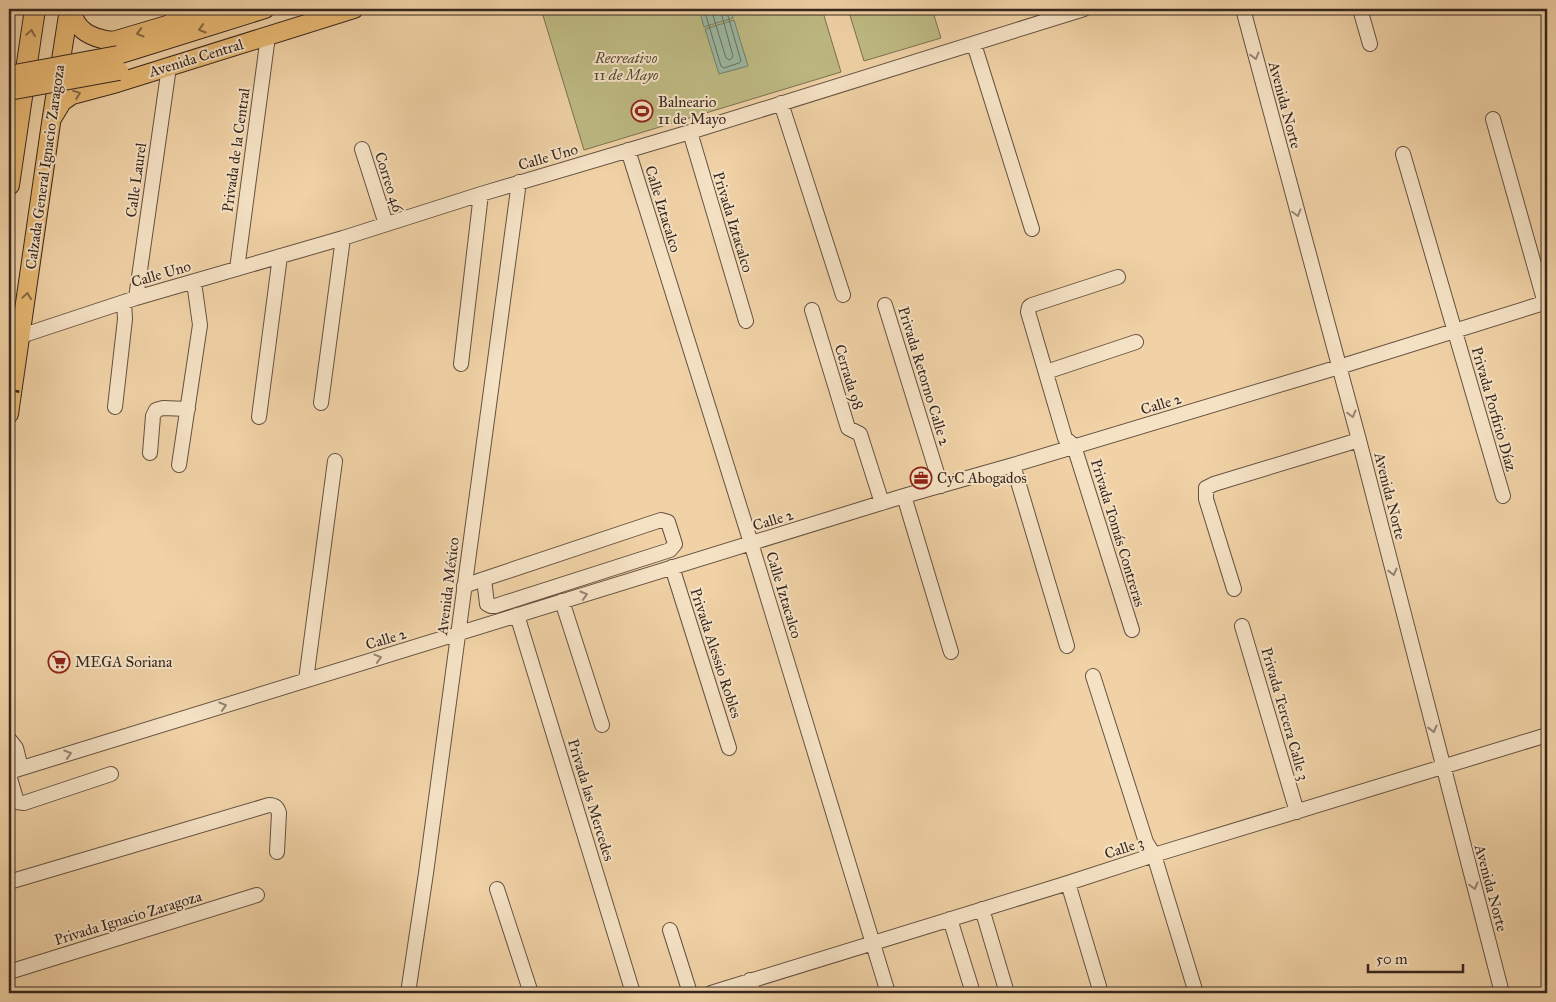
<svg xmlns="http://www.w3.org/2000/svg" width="1556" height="1002" viewBox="0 0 1556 1002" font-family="'IM FELL Great Primer',serif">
	<rect width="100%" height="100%" fill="#f0d2a6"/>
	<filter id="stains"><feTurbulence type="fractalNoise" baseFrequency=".004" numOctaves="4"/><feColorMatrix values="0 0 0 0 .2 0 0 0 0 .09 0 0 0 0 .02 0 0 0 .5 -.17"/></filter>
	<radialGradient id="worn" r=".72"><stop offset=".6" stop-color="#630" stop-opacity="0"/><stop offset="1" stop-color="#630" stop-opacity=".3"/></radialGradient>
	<!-- green -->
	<path fill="#beba83" stroke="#7a7051" d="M 541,9 L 822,9 L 841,72 L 584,150 Z
		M 848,9 L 932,9 L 941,38 L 864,61 Z"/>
	<!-- water -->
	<path fill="#9bb8a2" stroke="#737e6e" d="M 699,9 L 731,9 L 733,18 L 704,27 Z
		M 734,20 L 748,66 L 719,74 L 705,29 Z"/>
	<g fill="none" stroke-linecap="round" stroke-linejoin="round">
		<!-- shore -->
		<path stroke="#697060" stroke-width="1" d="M 704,9 L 721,66 L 724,68 L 739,63 L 741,61 L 726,9
			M 711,9 L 726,58 L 729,60 L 732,58 L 733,56 L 720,9"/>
		<!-- minor casing -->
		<g stroke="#655241" stroke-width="16">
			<path id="minor" d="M 1243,9 L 1359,440 L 1502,993
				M 1360,9 L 1370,44
				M 172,24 L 174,9
				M 974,44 L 1032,229
				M 781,103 L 843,295
				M 1493,119 L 1545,303
				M 690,132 L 746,321
				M 362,149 L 386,224
				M 628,150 L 751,543 L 888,993
				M 1403,154 L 1503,496
				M 237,269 L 268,36
				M 1118,277 L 1032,305 L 1029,307 L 1028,312 L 1065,438 L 1074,446 L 1132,630
				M 136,298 L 169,67
				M 885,305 L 941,486
				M 812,310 L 848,428 L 860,434 L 882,503
				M 21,336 L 136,298 L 343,238 L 481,194 L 690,132 L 1084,9
				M 461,364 L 481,194
				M 1046,372 L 1136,342
				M 321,403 L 343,238
				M 115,407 L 125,319 L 124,302
				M 259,417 L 280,256
				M 150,453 L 153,416 L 156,410 L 163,408 L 188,409
				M 179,465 L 200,325 L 194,282
				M 1013,465 L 1067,646
				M 904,496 L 951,652
				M 672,567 L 729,748
				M 464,586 L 484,579 L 661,520 L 668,522 L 675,544 L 670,550 L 495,606 L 491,606 L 487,604 L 484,579
				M 1234,589 L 1206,499 L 1206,488 L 1214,484 L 1359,440
				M 562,601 L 602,725
				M 517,615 L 633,993
				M 1242,626 L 1297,812
				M 1093,676 L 1146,842 L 1154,855 L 1196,993
				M 306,680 L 335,461
				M 9,739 L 16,748 L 21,768
				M 9,772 L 904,496 L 1013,465 L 1339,367 L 1547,302
				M 9,775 L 17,802 L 24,803 L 111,774
				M 9,882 L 269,805 C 275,805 277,807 279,813 L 277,852
				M 1068,883 L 1101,993
				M 497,889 L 531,993
				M 982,909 L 1007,993
				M 950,919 L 973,993
				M 670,930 L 690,993
				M 9,972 L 257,895
				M 750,980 L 754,993
				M 408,993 L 426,873 L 519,182
				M 711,993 L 1068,883 L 1154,855 L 1547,735"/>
		</g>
		<!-- major casing -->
		<g stroke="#37271f" stroke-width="20">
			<path id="major" d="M 72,9 C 74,30 93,39 113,41 L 221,9
				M 118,55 L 265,9
				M 53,117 L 62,102 L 72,95 L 117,83 L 354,9
				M 9,414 L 51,123 L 69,9"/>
		</g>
		<!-- highway casing -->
		<g stroke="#37271f" stroke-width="22">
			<path id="highway" d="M 9,185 L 35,9"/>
		</g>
		<!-- minor -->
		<use href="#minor" stroke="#f5e2c5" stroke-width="14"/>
		<!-- major -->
		<use href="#major" stroke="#e8b973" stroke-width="18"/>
		<!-- highway -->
		<use href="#highway" stroke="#e8b973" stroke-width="20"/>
		<!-- major-bridge casing -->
		<g stroke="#37271f" stroke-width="20" stroke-linecap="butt">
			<path id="major-bridge" d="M 9,75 L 118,55
				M 9,91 L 119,71"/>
		</g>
		<!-- path-bridge -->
		<path stroke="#37271f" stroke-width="2.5" stroke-dasharray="4 2.5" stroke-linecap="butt" d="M 9,390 L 21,392"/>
		<!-- major-bridge -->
		<use href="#major-bridge" stroke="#e8b973" stroke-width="18"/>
	</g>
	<!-- one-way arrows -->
	<defs><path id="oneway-chevron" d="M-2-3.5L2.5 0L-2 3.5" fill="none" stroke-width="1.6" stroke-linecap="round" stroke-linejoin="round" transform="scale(1.25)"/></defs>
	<g stroke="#876945">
		<use href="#oneway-chevron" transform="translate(202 29) rotate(163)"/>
		<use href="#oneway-chevron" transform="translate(31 33) rotate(-82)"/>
		<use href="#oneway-chevron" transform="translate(140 33) rotate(164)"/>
		<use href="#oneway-chevron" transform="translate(77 94) rotate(-21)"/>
		<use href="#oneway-chevron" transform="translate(27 296) rotate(-82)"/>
	</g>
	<g stroke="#968472">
		<use href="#oneway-chevron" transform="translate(1255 56) rotate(75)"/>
		<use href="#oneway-chevron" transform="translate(1297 213) rotate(75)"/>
		<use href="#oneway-chevron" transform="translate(1352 414) rotate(75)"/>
		<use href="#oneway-chevron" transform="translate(1393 572) rotate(76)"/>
		<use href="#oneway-chevron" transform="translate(584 595) rotate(-17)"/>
		<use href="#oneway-chevron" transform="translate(378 658) rotate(-17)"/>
		<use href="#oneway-chevron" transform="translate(223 706) rotate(-17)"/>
		<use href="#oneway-chevron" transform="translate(1433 729) rotate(76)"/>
		<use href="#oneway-chevron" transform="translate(68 754) rotate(-17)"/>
		<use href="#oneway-chevron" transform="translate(1474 886) rotate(75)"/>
	</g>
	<!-- icons -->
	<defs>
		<g id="stadium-ring" transform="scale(1.125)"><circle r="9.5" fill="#f5e2c5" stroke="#8f2418" stroke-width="1.5"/><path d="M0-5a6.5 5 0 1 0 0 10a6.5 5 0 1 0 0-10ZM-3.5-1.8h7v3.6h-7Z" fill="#8f2418"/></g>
		<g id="office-ring" transform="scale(1.125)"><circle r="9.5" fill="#f5e2c5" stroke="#8f2418" stroke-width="1.5"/><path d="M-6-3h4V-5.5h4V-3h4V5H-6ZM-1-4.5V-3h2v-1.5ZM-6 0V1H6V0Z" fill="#8f2418"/></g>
		<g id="supermarket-ring" transform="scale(1.125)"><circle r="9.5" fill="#f5e2c5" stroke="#8f2418" stroke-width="1.5"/><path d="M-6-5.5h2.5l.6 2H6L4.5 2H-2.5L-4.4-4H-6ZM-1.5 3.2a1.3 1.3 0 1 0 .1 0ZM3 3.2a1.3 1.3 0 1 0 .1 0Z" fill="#8f2418"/></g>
	</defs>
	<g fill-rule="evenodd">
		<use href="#stadium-ring" x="642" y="111"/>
		<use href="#office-ring" x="921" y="478"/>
		<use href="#supermarket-ring" x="59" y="662"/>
	</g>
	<g text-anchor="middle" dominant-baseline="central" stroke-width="4" stroke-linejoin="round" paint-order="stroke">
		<!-- street labels -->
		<g font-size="15" fill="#37271f" stroke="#f5e2c5">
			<text transform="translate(196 58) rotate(-17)">Avenida Central</text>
			<text transform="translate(1285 105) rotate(75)">Avenida Norte</text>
			<text transform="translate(236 150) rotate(-82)">Privada de la Central</text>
			<text transform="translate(548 157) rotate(-16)">Calle Uno</text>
			<text transform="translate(45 167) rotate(-82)">Calzada General Ignacio Zaragoza</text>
			<text transform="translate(136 180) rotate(-82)">Calle Laurel</text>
			<text transform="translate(389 182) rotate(72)">Correo 46</text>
			<text transform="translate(663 209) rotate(73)">Calle Iztacalco</text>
			<text transform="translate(733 222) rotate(73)">Privada Iztacalco</text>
			<text transform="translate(161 274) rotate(-16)">Calle Uno</text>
			<text transform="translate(924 376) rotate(73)">Privada Retorno Calle 2</text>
			<text transform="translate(849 377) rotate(73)">Cerrada 98</text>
			<text transform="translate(1161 404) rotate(-17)">Calle 2</text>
			<text transform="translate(1494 409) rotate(74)">Privada Porfirio Díaz</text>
			<text transform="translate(1390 496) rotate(76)">Avenida Norte</text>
			<text transform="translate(773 520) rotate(-17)">Calle 2</text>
			<text transform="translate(1118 533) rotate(73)">Privada Tomás Contreras</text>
			<text transform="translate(448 586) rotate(-83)">Avenida México</text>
			<text transform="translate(784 595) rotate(73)">Calle Iztacalco</text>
			<text transform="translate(386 639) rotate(-17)">Calle 2</text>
			<text transform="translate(716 653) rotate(72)">Privada Alessio Robles</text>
			<text transform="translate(1285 714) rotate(74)">Privada Tercera Calle 3</text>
			<text transform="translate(591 800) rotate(73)">Privada las Mercedes</text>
			<text transform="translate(1124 848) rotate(-18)">Calle 3</text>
			<text transform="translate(1491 888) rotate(75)">Avenida Norte</text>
			<text transform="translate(128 918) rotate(-17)">Privada Ignacio Zaragoza</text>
		</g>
		<!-- park labels -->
		<g font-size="15" font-style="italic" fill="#594c38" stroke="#f5e2c5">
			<text x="626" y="58">Recreativo<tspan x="626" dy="17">11 de Mayo</tspan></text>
		</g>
		<!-- poi labels -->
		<g font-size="15" fill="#37271f" stroke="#f5e2c5" text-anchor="start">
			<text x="658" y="102">Balneario<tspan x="658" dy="17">11 de Mayo</tspan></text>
			<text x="937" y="478">CyC Abogados</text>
			<text x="75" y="662">MEGA Soriana</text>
		</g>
	</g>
	<!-- margin -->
	<rect width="1556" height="1002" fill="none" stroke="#f0d2a6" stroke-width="30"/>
	<rect x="10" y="10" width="1536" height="982" fill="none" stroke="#37271f" stroke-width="2.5"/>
	<rect x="15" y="15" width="1526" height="972" fill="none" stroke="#37271f"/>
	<!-- scale -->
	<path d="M1368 964v8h95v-8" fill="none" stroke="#37271f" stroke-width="2.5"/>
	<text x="1376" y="964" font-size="15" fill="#37271f" stroke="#f5e2c5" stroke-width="4" paint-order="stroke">50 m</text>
	<rect width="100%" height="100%" filter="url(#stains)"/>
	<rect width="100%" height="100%" fill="url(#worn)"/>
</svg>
